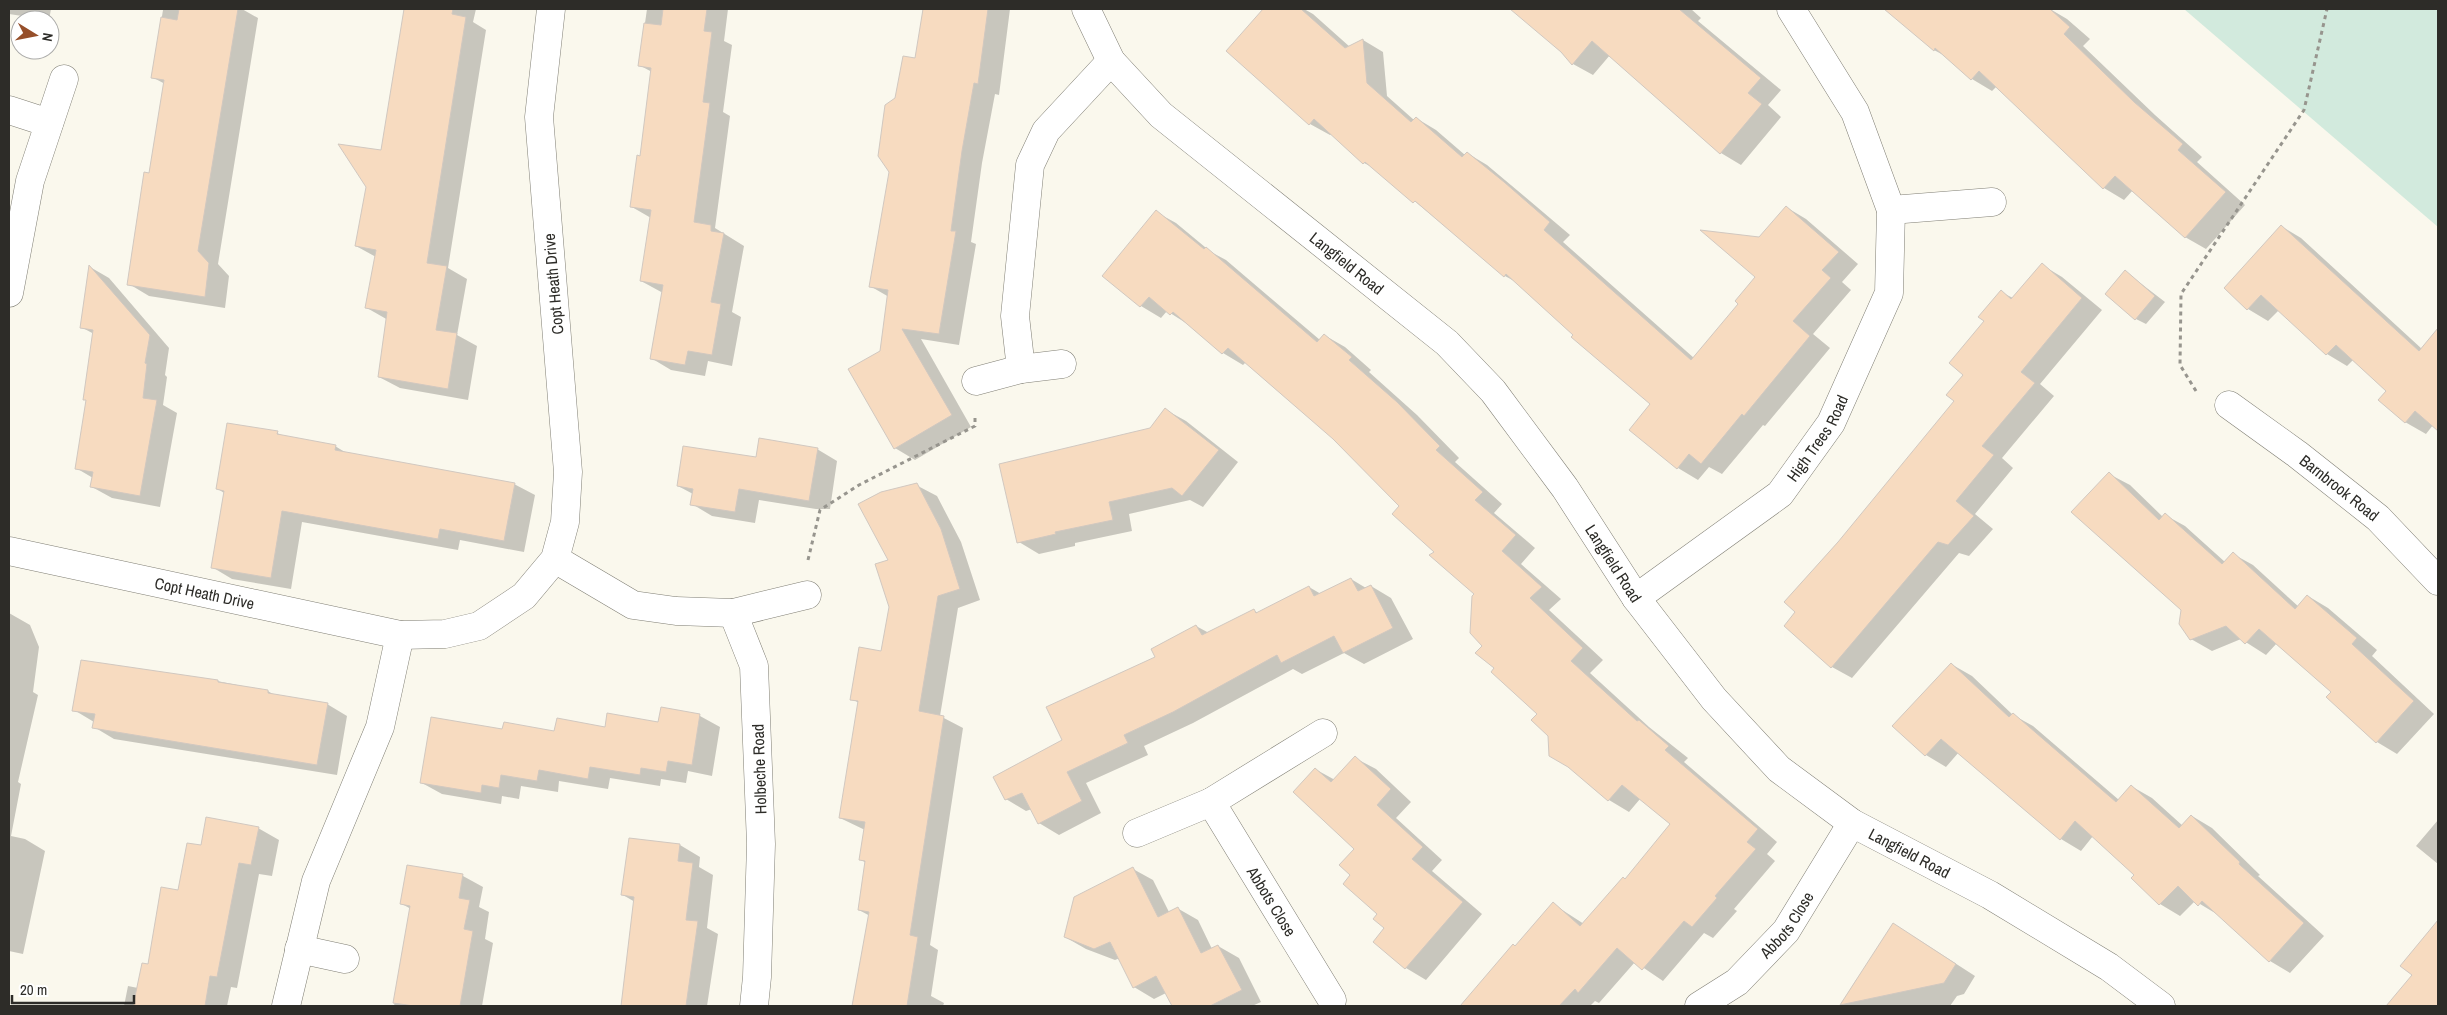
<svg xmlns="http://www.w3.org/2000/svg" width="2447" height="1015" viewBox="0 0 2447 1015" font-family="'Archivo Narrow',sans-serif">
	<rect width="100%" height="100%" fill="#faf8ed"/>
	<!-- green -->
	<path fill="#d2eadd" d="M 2184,9 L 2438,9 L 2438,227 Z"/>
	<!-- shadow -->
	<path fill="#0003" d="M 9,9 L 51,9 L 49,20 L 9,14 Z
		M 156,9 L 242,9 L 258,18 L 218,264 L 229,276 L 225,308 L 149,296 L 129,284 L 150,175 L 165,84 L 152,77 L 163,10 Z
		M 405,9 L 476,9 L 473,22 L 486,30 L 448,268 L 467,279 L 457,335 L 477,346 L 468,400 L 400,388 L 379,377 L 388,320 L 367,308 L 376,257 L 356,246 L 382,152 Z
		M 647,9 L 728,9 L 724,41 L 732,45 L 723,112 L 730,116 L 715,228 L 744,246 L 732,312 L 741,317 L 732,366 L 708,361 L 705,376 L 671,370 L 651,358 L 663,293 L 641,281 L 651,218 L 632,207 L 641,157 L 652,72 L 639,65 Z
		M 923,9 L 1010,9 L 999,95 L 995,94 L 982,163 L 971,242 L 976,244 L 959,345 L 921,339 L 971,427 L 915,460 L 895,448 L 881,352 L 889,297 L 870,286 L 890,171 L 896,98 L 916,59 Z
		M 1265,9 L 1279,9 L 1285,12 L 1287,9 L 1304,9 L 1313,14 L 1350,47 L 1363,40 L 1383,52 L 1387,96 L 1414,120 L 1416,118 L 1436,130 L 1465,155 L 1467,153 L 1487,165 L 1524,196 L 1570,235 L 1563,242 L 1694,358 L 1740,304 L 1756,277 L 1759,238 L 1786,207 L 1806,219 L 1858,264 L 1842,282 L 1851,290 L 1813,334 L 1830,348 L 1765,426 L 1763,425 L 1722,474 L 1709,467 L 1698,480 L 1678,468 L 1652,404 L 1516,282 L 1505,276 L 1376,169 L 1364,163 L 1332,134 L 1330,135 L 1310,124 L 1228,51 Z
		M 1518,9 L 1691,9 L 1701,18 L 1698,21 L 1781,90 L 1768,105 L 1781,117 L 1741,165 L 1721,153 L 1610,55 L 1593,75 L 1573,64 Z
		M 1912,9 L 2021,9 L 2036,19 L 2045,9 L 2050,9 L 2067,19 L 2090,39 L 2083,46 L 2155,115 L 2202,157 L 2197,162 L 2245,205 L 2206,249 L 2185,237 L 2133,190 L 2124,200 L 2104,188 L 1997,86 L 1992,91 L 1972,79 L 1947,57 L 1934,50 L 1901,22 Z
		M 1156,212 L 1176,223 L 1211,252 L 1226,260 L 1320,340 L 1324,335 L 1345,347 L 1371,370 L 1369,372 L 1417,415 L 1459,458 L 1455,462 L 1502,504 L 1494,513 L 1535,548 L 1521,564 L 1561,599 L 1549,610 L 1603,660 L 1590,673 L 1649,727 L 1688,758 L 1684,762 L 1777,842 L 1767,854 L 1775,861 L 1734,909 L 1737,911 L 1713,938 L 1704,933 L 1663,981 L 1635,962 L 1599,1003 L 1595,1001 L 1590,1006 L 1462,1006 L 1513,945 L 1516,947 L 1553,904 L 1584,924 L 1626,880 L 1671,824 L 1640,799 L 1629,812 L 1609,800 L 1549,736 L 1538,714 L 1496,668 L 1476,594 L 1436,553 L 1401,506 L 1334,438 L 1246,362 L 1243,365 L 1223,353 L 1189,325 L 1167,311 L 1161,318 L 1141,306 L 1104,276 Z
		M 2281,226 L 2301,238 L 2422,349 L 2438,356 L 2438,430 L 2433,425 L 2426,434 L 2405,422 L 2387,391 L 2353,360 L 2347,366 L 2327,354 L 2279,310 L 2268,321 L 2248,309 L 2225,288 Z
		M 2042,265 L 2062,277 L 2102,310 L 2040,384 L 2054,396 L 2002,458 L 2013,468 L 1975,514 L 1993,529 L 1969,556 L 1959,553 L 1852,678 L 1832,667 L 1797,612 L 1839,543 L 1955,401 L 1985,321 L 2001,292 L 2013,298 Z
		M 90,267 L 109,278 L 169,348 L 165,375 L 167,377 L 163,405 L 177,413 L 160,507 L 112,498 L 92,487 L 93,478 L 76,468 L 87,401 L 94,334 L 81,327 Z
		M 2126,272 L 2165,302 L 2146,324 L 2136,319 Z
		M 1166,410 L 1186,421 L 1238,462 L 1203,507 L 1190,500 L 1129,514 L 1132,531 L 1075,543 L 1075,546 L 1039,554 L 1019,542 L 1150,429 Z
		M 277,433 L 283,436 L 335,446 L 348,454 L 514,484 L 535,495 L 524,552 L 460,540 L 458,550 L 302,522 L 291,589 L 232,579 L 212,567 L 224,493 L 218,489 Z
		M 817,449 L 837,461 L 830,509 L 816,509 L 759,500 L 755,523 L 712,516 L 692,504 L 693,494 L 678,486 Z
		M 2109,474 L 2130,485 L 2163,517 L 2165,515 L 2185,526 L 2225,562 L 2233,554 L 2253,565 L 2299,607 L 2308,596 L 2328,608 L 2377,650 L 2372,656 L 2434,714 L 2397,754 L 2377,742 L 2332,692 L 2277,643 L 2266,655 L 2241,639 L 2212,651 L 2191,639 L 2182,609 Z
		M 916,485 L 937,496 L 961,542 L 980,600 L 958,608 L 940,716 L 963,728 L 930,945 L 938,950 L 931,996 L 944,1003 L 943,1006 L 852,1006 L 870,916 L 859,910 L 866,863 L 860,859 L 865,830 L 840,818 L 859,703 L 852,699 L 882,652 L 890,607 L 890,561 Z
		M 1351,579 L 1366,588 L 1371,586 L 1391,598 L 1413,639 L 1364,664 L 1344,653 L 1302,674 L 1293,669 L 1193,723 L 1144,746 L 1148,755 L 1086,783 L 1101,813 L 1059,835 L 1039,823 L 1032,809 L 1026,811 L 1006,799 L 1063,741 L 1156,657 L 1196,626 L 1209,633 L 1253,610 L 1258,613 L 1309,587 L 1321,594 Z
		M 9,613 L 30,625 L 39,647 L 33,692 L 38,695 L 18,782 L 21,784 L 11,836 L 25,839 L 45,851 L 23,954 L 9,951 Z
		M 1951,664 L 1972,676 L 2013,715 L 2033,726 L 2119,800 L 2131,786 L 2152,798 L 2183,826 L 2192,816 L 2212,828 L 2260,875 L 2258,876 L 2324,936 L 2290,973 L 2270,961 L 2220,916 L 2195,901 L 2180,916 L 2160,904 L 2136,874 L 2093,836 L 2081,851 L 2061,839 L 1959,752 L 1946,767 L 1926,755 Z
		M 217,681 L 268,691 L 274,695 L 327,704 L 347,716 L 337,775 L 114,739 L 94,727 L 94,722 L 74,710 Z
		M 662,709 L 700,716 L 720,727 L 712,776 L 688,771 L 686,783 L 661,779 L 660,786 L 610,778 L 608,789 L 559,781 L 558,792 L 521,786 L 519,799 L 502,796 L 501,804 L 442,794 L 422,783 L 503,731 L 555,733 L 659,723 Z
		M 1355,758 L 1376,769 L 1411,802 L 1396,818 L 1442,860 L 1432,871 L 1482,914 L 1426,980 L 1406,968 L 1375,941 L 1385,928 L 1352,875 L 1356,849 L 1315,769 L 1335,780 Z
		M 2438,820 L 2438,864 L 2416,846 Z
		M 258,828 L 279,840 L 272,876 L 259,874 L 237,988 L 231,987 L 227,1006 L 124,1006 L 128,986 L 138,988 L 179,891 Z
		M 680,845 L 700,857 L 699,867 L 713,875 L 707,928 L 718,934 L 707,1006 L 622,1006 L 635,902 L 623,895 Z
		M 1133,869 L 1153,880 L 1169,912 L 1177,908 L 1198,920 L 1212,949 L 1218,946 L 1239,958 L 1261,1002 L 1252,1006 L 1173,1006 L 1166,993 L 1154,999 L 1134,987 L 1120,958 L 1115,960 L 1086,949 L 1065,937 Z
		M 463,876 L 483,887 L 479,907 L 489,912 L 485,939 L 493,943 L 482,1006 L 394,1006 L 411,909 L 402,904 Z
		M 2438,922 L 2438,1006 L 2388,1006 L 2413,975 L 2402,966 Z
		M 1913,936 L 1975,976 L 1964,994 L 1957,996 L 1950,1006 L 1840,1006 L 1856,980 Z"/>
	<!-- building -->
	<path fill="#f7dbc0" stroke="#d1c8c0" d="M 179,9 L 238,9 L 198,251 L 209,263 L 205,297 L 127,285 L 144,172 L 149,173 L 164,80 L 151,78 L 161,17 L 177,20 Z
		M 404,9 L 453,9 L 452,14 L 466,17 L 427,263 L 447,266 L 436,330 L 457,333 L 448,389 L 378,377 L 387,312 L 365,308 L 376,250 L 355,246 L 366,187 L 338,144 L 381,150 Z
		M 663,9 L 707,9 L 704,31 L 712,32 L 703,102 L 710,103 L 694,222 L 711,225 L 711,231 L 724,233 L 711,302 L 721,304 L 712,355 L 688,351 L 685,365 L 650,359 L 663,285 L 640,281 L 651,210 L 630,207 L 637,155 L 640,156 L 651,68 L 638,66 L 644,23 L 661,25 Z
		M 923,9 L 988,9 L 978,84 L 974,83 L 962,151 L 951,231 L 956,231 L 939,334 L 902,329 L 952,415 L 894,449 L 848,369 L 880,351 L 888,290 L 869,287 L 889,172 L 878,156 L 885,105 L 895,98 L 903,56 L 915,58 Z
		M 1263,9 L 1301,9 L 1345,48 L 1363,39 L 1367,83 L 1411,122 L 1416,117 L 1462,157 L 1467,152 L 1504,182 L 1550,222 L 1544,230 L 1691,360 L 1738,304 L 1735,301 L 1755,277 L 1700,230 L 1759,237 L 1786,206 L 1839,252 L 1822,270 L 1831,278 L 1793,321 L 1810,336 L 1744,416 L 1742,414 L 1701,464 L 1689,454 L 1677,469 L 1629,430 L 1650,404 L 1571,337 L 1573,335 L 1506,274 L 1504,277 L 1415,201 L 1413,203 L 1365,162 L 1363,164 L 1314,119 L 1309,125 L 1226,51 Z
		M 1510,9 L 1679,9 L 1761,78 L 1748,93 L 1762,104 L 1720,154 L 1592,41 L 1572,65 L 1561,52 Z
		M 1884,9 L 2050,9 L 2070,27 L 2064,34 L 2134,102 L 2183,144 L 2178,150 L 2226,192 L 2185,238 L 2115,176 L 2103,189 L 1979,71 L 1971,80 L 1935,48 L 1934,51 Z
		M 1156,210 L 1204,249 L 1206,247 L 1317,342 L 1324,334 L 1352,357 L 1349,360 L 1397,402 L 1440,446 L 1436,450 L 1483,492 L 1475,500 L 1516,535 L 1502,551 L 1542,587 L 1530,598 L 1583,648 L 1571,661 L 1637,721 L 1639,720 L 1669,746 L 1665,750 L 1758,829 L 1747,842 L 1756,849 L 1715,896 L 1717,898 L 1692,927 L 1684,921 L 1642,970 L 1617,948 L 1578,993 L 1575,989 L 1559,1006 L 1460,1006 L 1513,944 L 1515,946 L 1553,902 L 1580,926 L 1623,877 L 1625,879 L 1670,824 L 1622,785 L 1608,801 L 1568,767 L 1549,756 L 1548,736 L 1531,720 L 1537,714 L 1491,672 L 1494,668 L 1475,653 L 1482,646 L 1470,633 L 1472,596 L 1474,594 L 1429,555 L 1434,552 L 1392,514 L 1399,506 L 1333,439 L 1228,348 L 1222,354 L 1173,312 L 1170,315 L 1149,297 L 1140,307 L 1102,276 Z
		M 2281,225 L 2419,351 L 2438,328 L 2438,431 L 2415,411 L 2405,423 L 2378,400 L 2386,391 L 2336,345 L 2326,355 L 2261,295 L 2247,310 L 2224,288 Z
		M 2042,263 L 2082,298 L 2021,372 L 2035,383 L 1982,446 L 1994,455 L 1956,501 L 1974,516 L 1948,545 L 1938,542 L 1831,668 L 1784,626 L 1795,612 L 1784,602 L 1838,542 L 1954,401 L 1946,395 L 1963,375 L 1949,363 L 1984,321 L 1978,317 L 2001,290 L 2011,299 Z
		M 89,265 L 150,335 L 145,363 L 147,364 L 143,398 L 157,400 L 140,496 L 90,487 L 93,472 L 75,469 L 86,400 L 83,400 L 93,330 L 80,328 Z
		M 2125,270 L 2155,296 L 2135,320 L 2105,294 Z
		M 1165,408 L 1219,450 L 1182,496 L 1172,488 L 1109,502 L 1113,520 L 1055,532 L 1056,534 L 1017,543 L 999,464 L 1150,428 Z
		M 227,423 L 278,431 L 277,434 L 336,445 L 335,450 L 515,483 L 504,541 L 440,529 L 438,539 L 282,511 L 271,578 L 211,568 L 224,491 L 216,489 Z
		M 759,438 L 818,448 L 809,501 L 739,489 L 735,512 L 690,505 L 693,489 L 677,486 L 683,446 L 756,457 Z
		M 2109,472 L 2159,520 L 2165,513 L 2222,564 L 2233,552 L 2295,609 L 2307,595 L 2357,638 L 2352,644 L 2414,701 L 2376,743 L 2326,697 L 2331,692 L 2259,629 L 2245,644 L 2226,626 L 2190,640 L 2179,624 L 2181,610 L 2071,512 Z
		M 917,483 L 941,529 L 960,589 L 938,596 L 919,711 L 944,716 L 910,935 L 918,937 L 907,1006 L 852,1006 L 869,912 L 858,910 L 865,861 L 859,860 L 865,822 L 839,818 L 858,701 L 850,700 L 859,647 L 881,651 L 889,607 L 875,564 L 888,560 L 858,504 L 881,492 Z
		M 1351,578 L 1358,591 L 1371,585 L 1393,628 L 1343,653 L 1334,636 L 1281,663 L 1277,655 L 1173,712 L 1124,735 L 1128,743 L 1067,772 L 1082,801 L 1038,824 L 1022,793 L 1005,800 L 993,777 L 1062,740 L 1046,707 L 1155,657 L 1151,649 L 1196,625 L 1202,635 L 1254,609 L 1256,613 L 1309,586 L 1314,596 Z
		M 81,660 L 218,680 L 218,682 L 268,690 L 268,693 L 328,703 L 317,765 L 92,728 L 95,714 L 72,711 Z
		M 1951,663 L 2009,717 L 2013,713 L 2116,802 L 2131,785 L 2179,828 L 2191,815 L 2240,862 L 2239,864 L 2304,923 L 2269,962 L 2202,901 L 2198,906 L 2178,886 L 2159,905 L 2131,878 L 2134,875 L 2075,821 L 2060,840 L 1941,739 L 1925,756 L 1892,726 Z
		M 661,707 L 700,714 L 692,765 L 668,761 L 666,772 L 641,768 L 640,775 L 590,767 L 588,779 L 539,770 L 537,781 L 501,775 L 499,788 L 482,785 L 481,793 L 420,783 L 431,717 L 502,729 L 504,722 L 554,731 L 557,718 L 605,727 L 607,713 L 658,722 Z
		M 1355,756 L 1391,789 L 1377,805 L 1423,847 L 1412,859 L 1463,902 L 1405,969 L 1373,942 L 1384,928 L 1373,919 L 1377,914 L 1343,884 L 1350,875 L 1339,865 L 1354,849 L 1293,792 L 1315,768 L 1331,782 Z
		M 206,817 L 259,827 L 251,865 L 239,863 L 217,977 L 210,976 L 205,1006 L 133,1006 L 142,963 L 148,964 L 161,887 L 178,890 L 187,843 L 201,845 Z
		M 629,838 L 680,844 L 678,861 L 693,863 L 686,920 L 698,921 L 686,1006 L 621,1006 L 634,897 L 621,895 Z
		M 407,865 L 463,874 L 459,898 L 470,900 L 464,929 L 473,931 L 460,1006 L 414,1006 L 393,1003 L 410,906 L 400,904 Z
		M 1133,867 L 1158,917 L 1178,907 L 1201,953 L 1218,945 L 1242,990 L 1210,1006 L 1172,1006 L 1156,976 L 1133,988 L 1110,942 L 1094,949 L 1064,937 L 1074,897 Z
		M 2438,920 L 2438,1006 L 2386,1006 L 2412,975 L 2400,966 Z
		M 1893,923 L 1956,964 L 1944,983 L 1840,1005 Z"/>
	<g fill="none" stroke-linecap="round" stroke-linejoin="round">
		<!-- minor casing -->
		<g stroke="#807f75" stroke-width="29">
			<g id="minor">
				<path id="s1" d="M 1086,9 L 1111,61 L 1161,115 L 1447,343 L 1493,391 L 1565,488 L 1636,598 L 1714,699 L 1779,769 L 1852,823 L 1990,895 L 2109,967 L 2161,1006"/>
				<path d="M 9,110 L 49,123"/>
				<path d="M 1891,210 L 1992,202"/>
				<path d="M 9,293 L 30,181 L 64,79"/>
				<path d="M 1021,369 L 1015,316 L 1030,165 L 1046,131 L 1111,61"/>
				<path d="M 976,381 L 1021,369 L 1062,364"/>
				<path id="s2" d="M 2229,405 L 2297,454 L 2378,518 L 2438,581"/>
				<path id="s3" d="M 9,551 L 400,635 L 445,634 L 479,626 L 524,596 L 555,559 L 565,522 L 568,472 L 539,117 L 551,9"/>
				<path d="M 555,559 L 633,605 L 676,611 L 733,613"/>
				<path id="s4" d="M 1636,598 L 1780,494 L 1831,423 L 1889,293 L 1891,210 L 1855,112 L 1791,9"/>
				<path id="s5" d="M 1323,733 L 1211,802 L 1332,1000"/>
				<path d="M 1137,833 L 1211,802"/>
				<path d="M 299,949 L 345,959"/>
				<path d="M 286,1006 L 316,881 L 380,727 L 400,635"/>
				<path d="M 754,1006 L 757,977 L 761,844 L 754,666 L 733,613 L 807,595"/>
				<path id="s6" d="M 1699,1006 L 1737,982 L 1786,931 L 1852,823"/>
			</g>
		</g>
		<!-- path -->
		<path stroke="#97958e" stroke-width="3" stroke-dasharray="4 4" stroke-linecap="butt" d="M 2196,391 L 2180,365 L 2181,294 L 2304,110 L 2327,9
			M 808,560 L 820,510 L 859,485 L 975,426 L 975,415"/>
		<!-- minor -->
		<use href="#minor" stroke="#fff" stroke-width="28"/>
	</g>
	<g text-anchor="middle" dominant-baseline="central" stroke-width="4" stroke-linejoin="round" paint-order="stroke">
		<!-- street labels -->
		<g font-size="16" fill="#2d2c28" stroke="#fff">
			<text stroke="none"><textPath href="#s1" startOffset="369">Langfield Road</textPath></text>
			<text transform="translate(553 284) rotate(-95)">Copt Heath Drive</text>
			<text stroke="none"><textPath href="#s4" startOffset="245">High Trees Road</textPath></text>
			<text stroke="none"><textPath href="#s2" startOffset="138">Barnbrook Road</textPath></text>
			<text stroke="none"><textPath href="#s1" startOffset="774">Langfield Road</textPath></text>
			<text stroke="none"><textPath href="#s3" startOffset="200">Copt Heath Drive</textPath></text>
			<text transform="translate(759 769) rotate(-92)">Holbeche Road</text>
			<text stroke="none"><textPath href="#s1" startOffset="1194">Langfield Road</textPath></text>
			<text stroke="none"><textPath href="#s5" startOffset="248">Abbots Close</textPath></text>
			<text stroke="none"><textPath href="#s6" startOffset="121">Abbots Close</textPath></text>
		</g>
	</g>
	<!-- border -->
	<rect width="2447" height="1015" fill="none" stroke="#2d2c28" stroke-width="20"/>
	<!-- north arrow -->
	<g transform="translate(35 35) rotate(100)"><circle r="24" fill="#ffffff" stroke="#ababa9"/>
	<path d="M0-4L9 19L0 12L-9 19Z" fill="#964f2a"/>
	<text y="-8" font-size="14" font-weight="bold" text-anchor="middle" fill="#2d2c28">N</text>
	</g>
	<!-- scale -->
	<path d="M12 995v8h122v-8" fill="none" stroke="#2d2c28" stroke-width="2.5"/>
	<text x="20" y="995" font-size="15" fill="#2d2c28" stroke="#ffffff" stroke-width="4" paint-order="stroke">20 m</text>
</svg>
